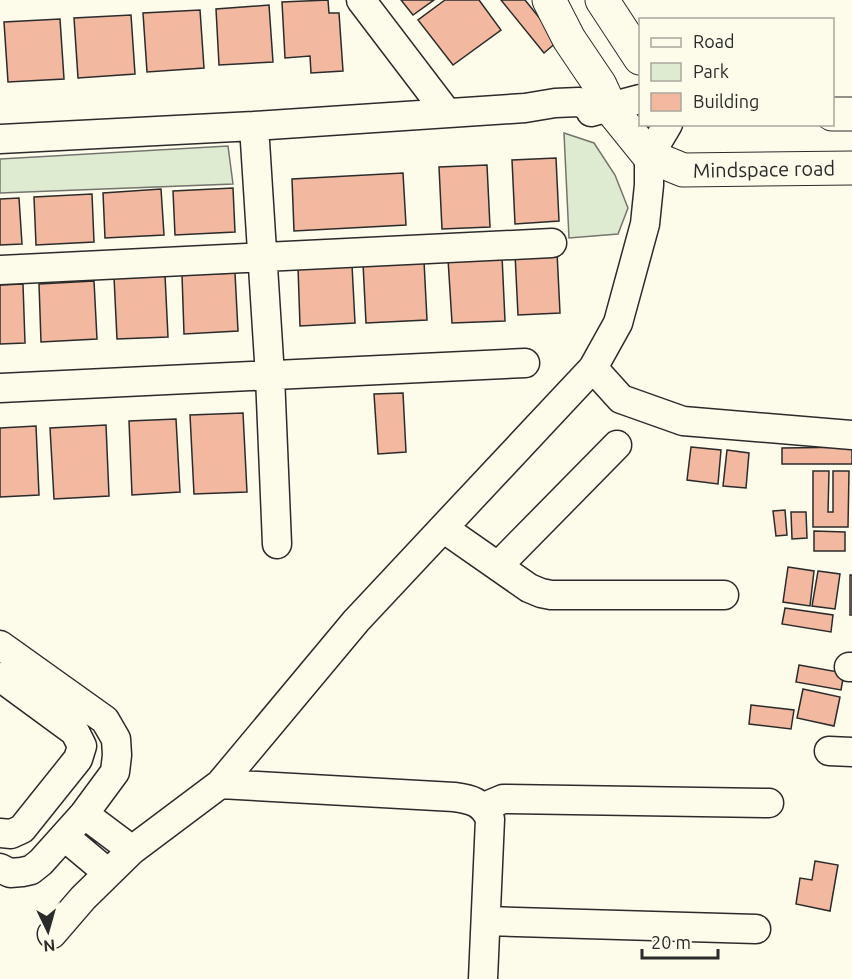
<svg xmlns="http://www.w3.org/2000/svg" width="852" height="979" viewBox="0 0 852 979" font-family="Ubuntu,sans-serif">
	<rect width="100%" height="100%" fill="#fdfbea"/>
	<!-- green -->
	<path fill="#deebd1" stroke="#74746e" stroke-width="1.5" d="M 564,133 L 594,143 L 615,175 L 628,208 L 618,234 L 569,238 Z
		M 228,146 L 233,184 L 0,193 L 0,159 Z"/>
	<!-- building -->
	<path fill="#f2b8a0" stroke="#2b2b2b" stroke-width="1.5" d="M 328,0 L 329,13 L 339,13 L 343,71 L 311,73 L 310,56 L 285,58 L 282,2 Z
		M 401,0 L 434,0 L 413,15 Z
		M 445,0 L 479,0 L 501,30 L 453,65 L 418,20 Z
		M 501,0 L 525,0 L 558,41 L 544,53 Z
		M 269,5 L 273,62 L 219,65 L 216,9 Z
		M 200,10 L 204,68 L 147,72 L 143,13 Z
		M 131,15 L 135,74 L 78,78 L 74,18 Z
		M 60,19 L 64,79 L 8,82 L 4,22 Z
		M 556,158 L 559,221 L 515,224 L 512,160 Z
		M 487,165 L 490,227 L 442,229 L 439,167 Z
		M 403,173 L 406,225 L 294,231 L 292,179 Z
		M 233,188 L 235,232 L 175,235 L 173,191 Z
		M 161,189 L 164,235 L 105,238 L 103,193 Z
		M 92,194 L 94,242 L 36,245 L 34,197 Z
		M 19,198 L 22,244 L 0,245 L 0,199 Z
		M 557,252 L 560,313 L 518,315 L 515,254 Z
		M 502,256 L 505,321 L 452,323 L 448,259 Z
		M 424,261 L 427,320 L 366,323 L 363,263 Z
		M 352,265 L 355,323 L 300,326 L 298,267 Z
		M 235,273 L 238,331 L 184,334 L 182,275 Z
		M 165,275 L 168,337 L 117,339 L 114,277 Z
		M 94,281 L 97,339 L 41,342 L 39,284 Z
		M 23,284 L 25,343 L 0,344 L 0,285 Z
		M 403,393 L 406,452 L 378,454 L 374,394 Z
		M 243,413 L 247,492 L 194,494 L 190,415 Z
		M 176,419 L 180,492 L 132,495 L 129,421 Z
		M 106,425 L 109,496 L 54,499 L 50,428 Z
		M 36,426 L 39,495 L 0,497 L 0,428 Z
		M 691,447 L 721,450 L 718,484 L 687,480 Z
		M 852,447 L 852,464 L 782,464 L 782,448 Z
		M 727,450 L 749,453 L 746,488 L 723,486 Z
		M 813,471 L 829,471 L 828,512 L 833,512 L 833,471 L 849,471 L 848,527 L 813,527 Z
		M 785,510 L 787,535 L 776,536 L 773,511 Z
		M 791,512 L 806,512 L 807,538 L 792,539 Z
		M 814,531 L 845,532 L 845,551 L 814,551 Z
		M 788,567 L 814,571 L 810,606 L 783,602 Z
		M 818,571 L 840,574 L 835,609 L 812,606 Z
		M 850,575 L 852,575 L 852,615 L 850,615 Z
		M 785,608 L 833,615 L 831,632 L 782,624 Z
		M 799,665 L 844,673 L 841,690 L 796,682 Z
		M 803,689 L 840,697 L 834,726 L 797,718 Z
		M 751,705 L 794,710 L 791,729 L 749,724 Z
		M 815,861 L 838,865 L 830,911 L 796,904 L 800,878 L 812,880 Z"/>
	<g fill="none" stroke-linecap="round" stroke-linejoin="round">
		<!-- minor casing -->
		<g stroke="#2b2b2b" stroke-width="31">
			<path id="minor" d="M 361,0 L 447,113
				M 591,112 L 640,99
				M 254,126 L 270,376 L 277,544
				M 0,139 L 254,126 L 525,108 L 555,103 L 579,102 L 596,110
				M 0,270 L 552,243
				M 593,368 L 621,399 L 683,421 L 852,435
				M 0,388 L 525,363
				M 443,528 L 529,588 L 541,593 L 551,595 L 724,595
				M 498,566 L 617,445
				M 0,645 L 105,720 L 116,739 L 117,755 L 115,772 L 84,814 L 41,862 L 31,870 L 22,872 L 10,873 L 0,868
				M 849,667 L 852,667
				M 0,677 L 75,732 L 82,746 L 78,759 L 22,829 L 11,834 L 0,833
				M 829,751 L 852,752
				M 220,784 L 454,797 C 470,799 483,802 490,819 L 483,979
				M 484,807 L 503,799 L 769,803
				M 84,814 L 132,850
				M 65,837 L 108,873
				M 486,921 L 756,929
				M 52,934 L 83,898 L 132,850 L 220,784 L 356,621 L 593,368 L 618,323 L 645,224 L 649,185 L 649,156 L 668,124"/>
		</g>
		<!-- major casing -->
		<g stroke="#2b2b2b" stroke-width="35">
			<path id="major" d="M 549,0 L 569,39 L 600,85 L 611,109 L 649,156 L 683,170 L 852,168
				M 602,0 L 640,58
				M 832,114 L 852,114"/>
		</g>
		<!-- minor -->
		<use href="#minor" stroke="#fdfbea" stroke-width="28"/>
		<!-- major -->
		<use href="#major" stroke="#fdfbea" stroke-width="33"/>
	</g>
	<g text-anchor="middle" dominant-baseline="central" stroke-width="4.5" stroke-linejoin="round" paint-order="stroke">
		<!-- street labels -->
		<g font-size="20" fill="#2b2b2b" stroke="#fdfbea">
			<text transform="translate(764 169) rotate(-1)">Mindspace road</text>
		</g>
	</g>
	<!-- legend -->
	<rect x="639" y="18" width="195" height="108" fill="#fdfbea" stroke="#a9a89e" stroke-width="1.5"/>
	<rect x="651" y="38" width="30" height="9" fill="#fdfbea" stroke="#a9a89e" stroke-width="1.5"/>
	<text x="693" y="48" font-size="18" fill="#2b2b2b">Road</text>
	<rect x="651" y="63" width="30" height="18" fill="#deebd1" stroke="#a9a89e" stroke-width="1.5"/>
	<text x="693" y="78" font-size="18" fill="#2b2b2b">Park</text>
	<rect x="651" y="93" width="30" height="18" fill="#f2b8a0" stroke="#a9a89e" stroke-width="1.5"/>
	<text x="693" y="108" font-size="18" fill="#2b2b2b">Building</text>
	<!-- north arrow -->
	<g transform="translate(48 931) rotate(175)" stroke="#fdfbea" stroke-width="4.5" paint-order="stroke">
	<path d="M0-4.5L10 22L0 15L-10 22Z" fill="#2b2b2b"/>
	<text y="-9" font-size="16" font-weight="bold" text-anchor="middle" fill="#2b2b2b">N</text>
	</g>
	<!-- scale -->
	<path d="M642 949v9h76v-9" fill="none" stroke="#2b2b2b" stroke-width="3"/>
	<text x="651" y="949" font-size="18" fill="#2b2b2b" stroke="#fdfbea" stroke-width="4.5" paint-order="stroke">20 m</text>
</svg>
